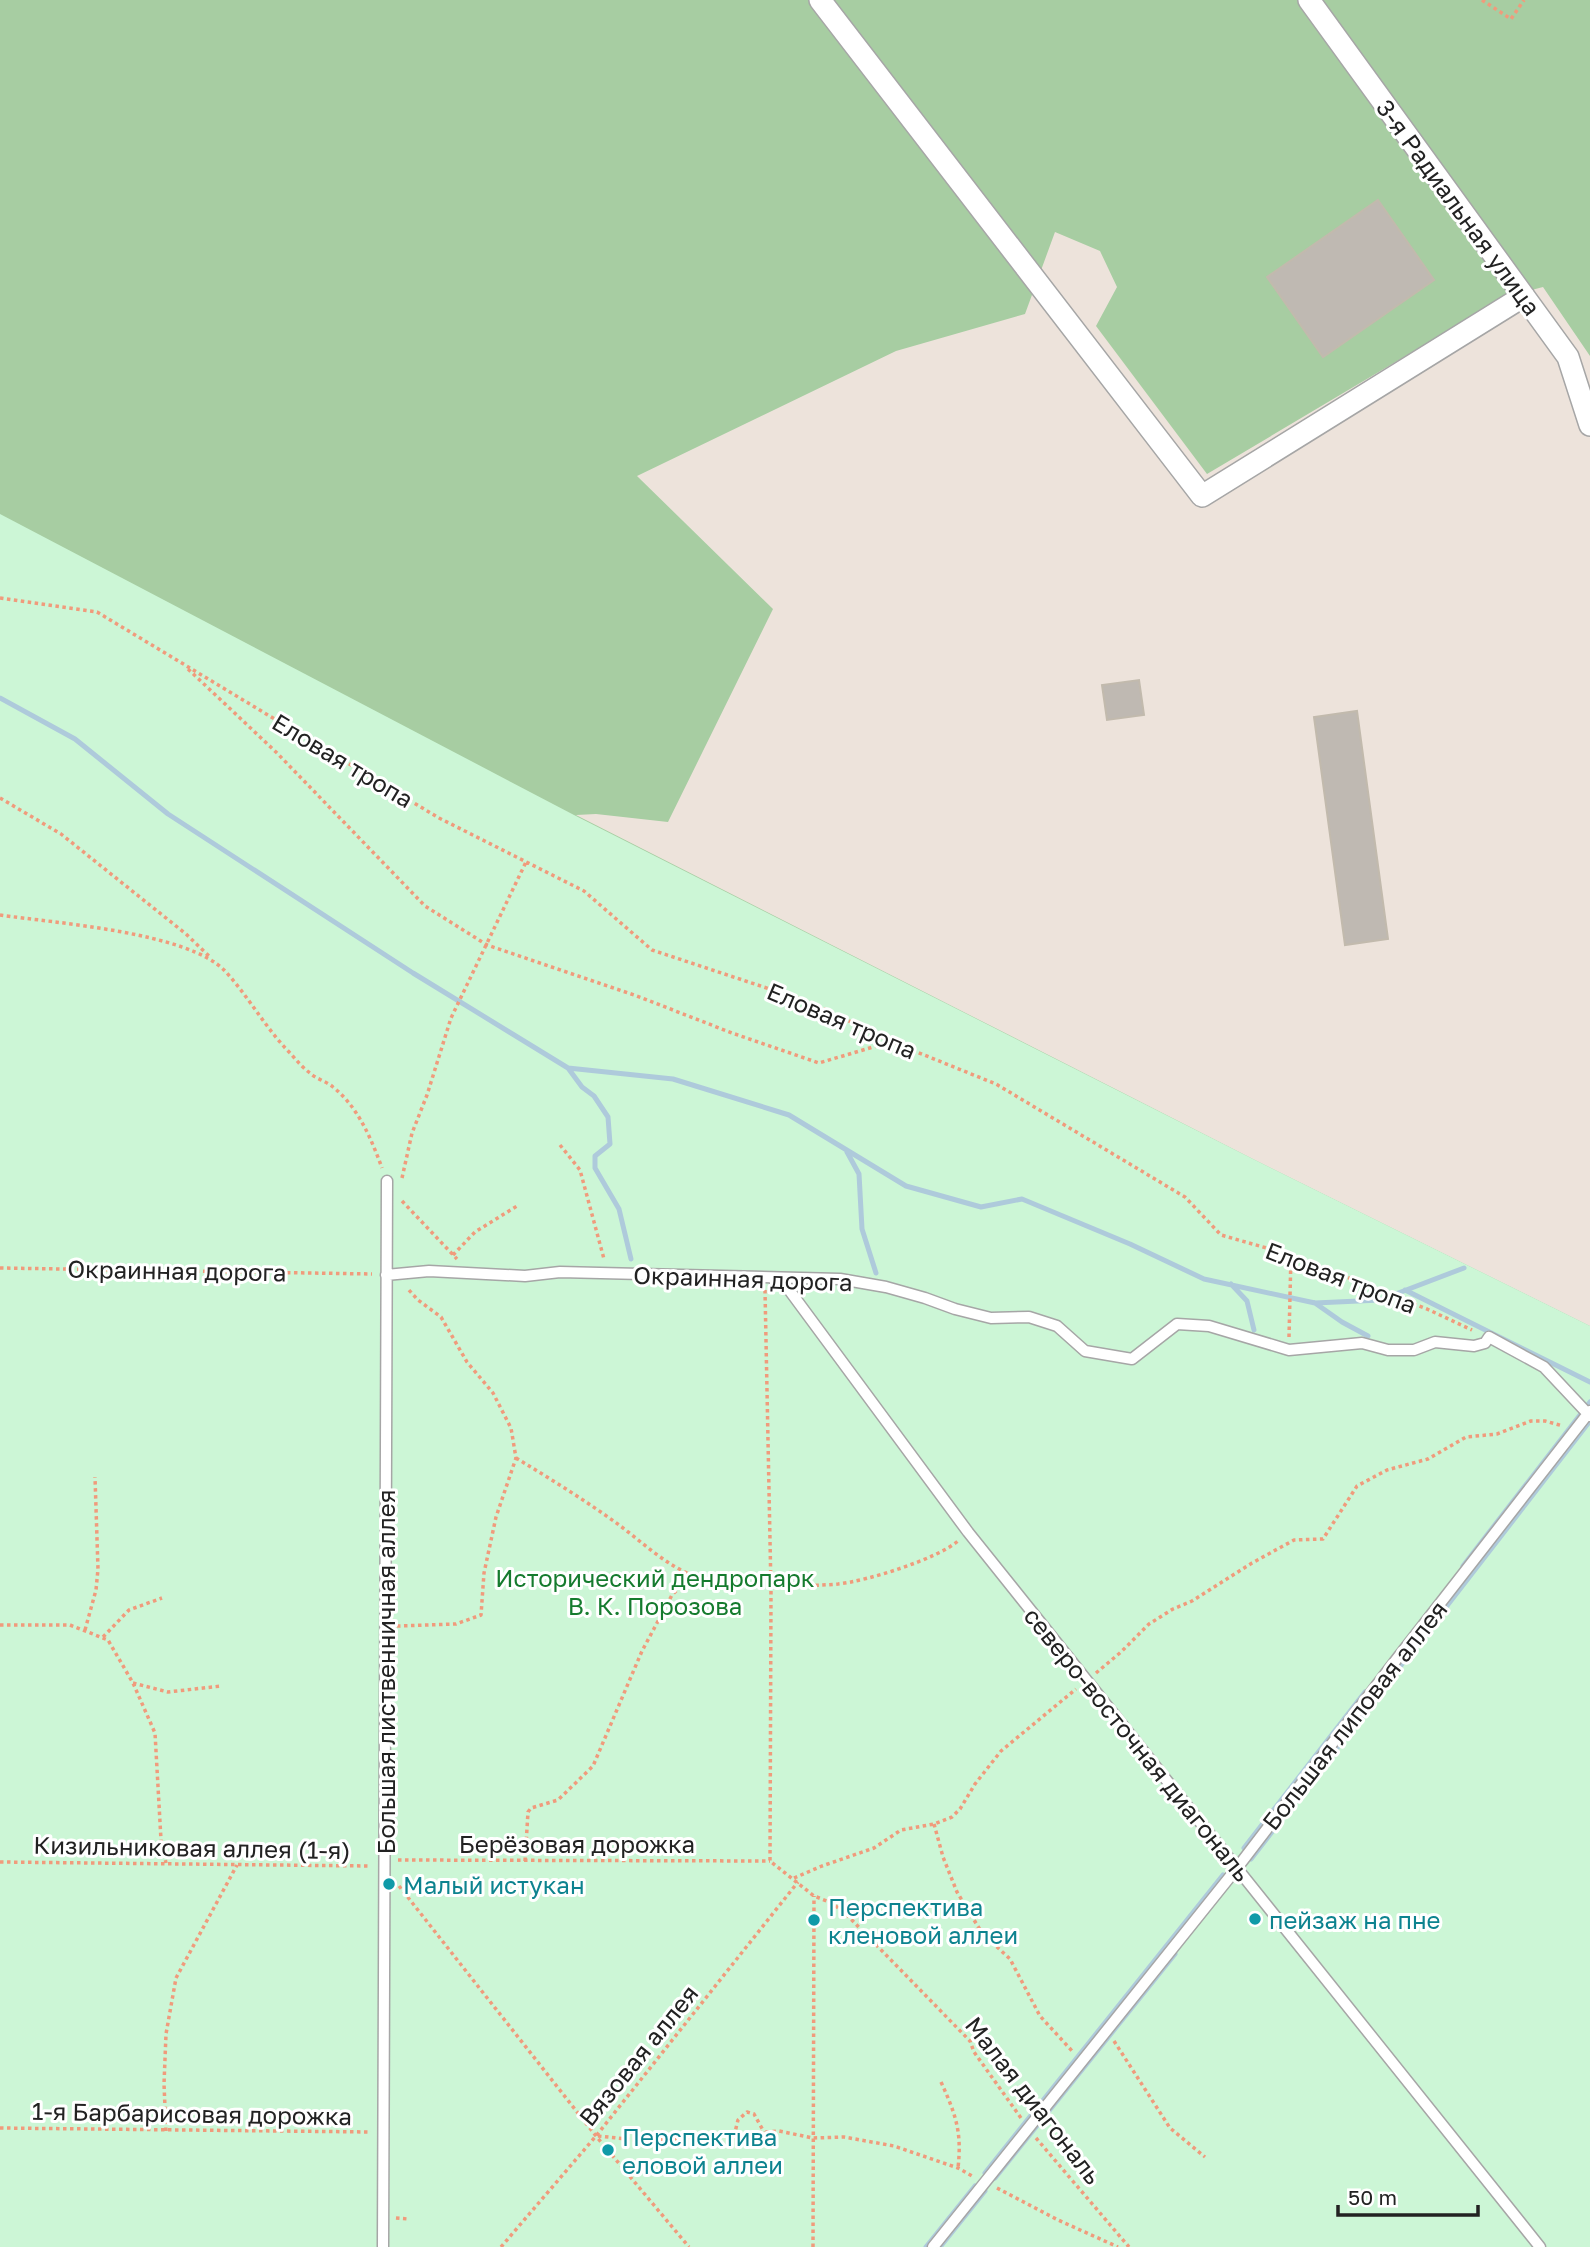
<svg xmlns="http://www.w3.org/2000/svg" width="1590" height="2247" viewBox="0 0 1590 2247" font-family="'Golos Text',sans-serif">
	<rect width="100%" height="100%" fill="#f1f0ea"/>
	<!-- military -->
	<path fill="#ede3db" d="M 1590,39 L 1590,1326 L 1253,1159 L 574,815 L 217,83 Z"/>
	<!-- forest -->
	<path fill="#a7cda2" d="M 0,0 L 1590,0 L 1590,356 L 1543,287 L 1505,297 L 1207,474 L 1096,326 L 1117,287 L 1100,251 L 1055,232 L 1025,314 L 896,351 L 637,476 L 773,609 L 668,822 L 596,814 L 576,815 L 1253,1159 L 1590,1326 L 1590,2247 L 0,2247 Z"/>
	<!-- park -->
	<path fill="#ccf6d6" d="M 0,514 L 574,815 L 1253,1159 L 1590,1326 L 1590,2247 L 0,2247 Z"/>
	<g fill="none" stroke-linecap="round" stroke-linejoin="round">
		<!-- stream -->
		<path stroke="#aecadb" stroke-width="5" d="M 0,698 L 75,739 L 168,814 L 413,973 L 568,1068 L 673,1079 L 789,1115 L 906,1186 L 981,1207 L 1022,1199 L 1130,1244 L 1204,1279 L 1315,1303 L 1380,1300 L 1464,1268
			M 568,1068 L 582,1087 L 594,1096 L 608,1117 L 610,1144 L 595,1156 L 595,1168 L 619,1209 L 631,1259
			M 847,1152 L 859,1174 L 862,1229 L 876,1273
			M 1231,1284 L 1247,1301 L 1254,1330
			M 1405,1290 L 1590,1382
			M 1315,1303 L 1342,1322 L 1368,1336
			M 1463,1566 L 1590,1402
			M 1244,1848 L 1365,1692
			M 1251,1859 L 1590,1421
			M 985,2173 L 1223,1875
			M 995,2178 L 1175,1954
			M 926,2247 L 975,2186
			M 940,2247 L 985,2191"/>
	</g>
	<!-- building -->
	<path fill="#bfb9b2" stroke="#c2baad" stroke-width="2" d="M 1378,200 L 1434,280 L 1323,357 L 1267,277 Z
		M 1139,680 L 1144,715 L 1107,720 L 1102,685 Z
		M 1357,711 L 1388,939 L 1345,945 L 1314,717 Z"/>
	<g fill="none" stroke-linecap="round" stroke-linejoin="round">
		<!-- service casing -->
		<g stroke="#a6a6a6" stroke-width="13">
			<path id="service" d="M 386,1275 L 429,1271 L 525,1276 L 560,1272 L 840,1279 L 886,1287 L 925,1298 L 955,1309 L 991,1318 L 1029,1317 L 1057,1326 L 1085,1351 L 1132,1359 L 1177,1324 L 1209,1326 L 1289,1350 L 1362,1343 L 1388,1350 L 1414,1350 L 1435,1342 L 1474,1346 L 1485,1343 L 1489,1337 L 1544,1367 L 1590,1416
				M 774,1280 L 784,1283 L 968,1532 L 1540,2247
				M 383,2247 L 387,1181
				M 933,2247 L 1237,1868 L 1396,1660 L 1590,1411"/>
		</g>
		<!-- minor casing -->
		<g stroke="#a6a6a6" stroke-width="24">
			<path id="minor" d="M 820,0 L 1202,496 L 1524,296
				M 1309,0 L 1568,357 L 1590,425"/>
		</g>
		<!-- path -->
		<path stroke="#f09b7c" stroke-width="3.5" stroke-dasharray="3.5 3.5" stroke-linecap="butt" d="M 1482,0 L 1511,19 L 1524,0
			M 0,598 L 97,612 L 439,818 L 584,891 L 652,950 L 812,1003 L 892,1042 L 996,1084 L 1185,1197 L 1221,1235 L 1291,1255 L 1427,1309 L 1472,1330
			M 188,669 L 277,753 L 425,906 L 487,945 L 637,996 L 732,1033 L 819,1063 L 890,1042
			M 0,798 L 61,834 L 186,934 L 211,958
			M 0,915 C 54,923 188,932 225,971 C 249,997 266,1029 291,1054 C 297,1061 303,1068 310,1073 C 316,1079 326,1081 333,1087 C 358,1107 371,1138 382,1168
			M 560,1145 L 580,1170 L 604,1259
			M 402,1178 L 412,1133 L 427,1095 L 451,1018 L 526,862
			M 402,1201 L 457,1259
			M 453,1255 L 475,1232 L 517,1206
			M 0,1268 L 372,1274
			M 765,1290 L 771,1590 L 770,1861 L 814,1896 L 832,1903 L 848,1916 L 970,2041 L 974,2052 L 1021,2118
			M 1289,1337 L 1291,1255
			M 516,1458 C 549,1478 583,1499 615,1522 C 640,1540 665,1565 694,1576 C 727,1588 803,1587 838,1584 C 867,1581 937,1559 958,1541
			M 0,1625 L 70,1625 L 108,1640 L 133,1683 L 155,1733 L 161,1840 L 166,1863
			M 397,1626 L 456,1624 L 481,1615 L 484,1573 L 496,1517 L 516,1458 L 511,1428 L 493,1393 L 467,1362 L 441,1317 L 418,1300 L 407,1288
			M 85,1630 L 96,1590 L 98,1569 L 95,1477
			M 103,1637 L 129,1610 L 162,1598
			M 1096,1673 L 1121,1652 L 1149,1624 L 1173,1609 L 1192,1601 L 1252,1563 L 1294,1540 L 1323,1539 L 1357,1486 L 1387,1470 L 1428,1459 L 1466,1437 L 1497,1434 L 1531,1421 L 1545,1421 L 1563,1426
			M 133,1683 L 168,1692 L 221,1686
			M 934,1824 L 943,1857 L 957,1892 L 982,1933 L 1010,1959 L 1040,2016 L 1073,2052
			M 398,1860 L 770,1861
			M 525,1861 L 528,1812 L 531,1808 L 558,1800 L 593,1766 L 642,1651 L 672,1595 L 683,1584 L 696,1577
			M 0,1862 L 369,1866
			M 794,1878 L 822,1866 L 874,1848 L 901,1830 L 934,1824 L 952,1817 L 960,1809 L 975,1784 L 1001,1751 L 1076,1689
			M 399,1886 L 596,2136 L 689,2247
			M 1114,2041 L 1170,2128 L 1205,2157
			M 941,2082 C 956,2115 962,2132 958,2168
			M 0,2128 L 371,2132
			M 166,2131 L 164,2084 L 166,2034 L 176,1978 L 237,1865
			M 598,2136 L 645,2141 L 779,2131 L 813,2138 L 844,2137 L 894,2146 L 958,2168 L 974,2177
			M 734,2136 L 738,2120 L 747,2112 L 754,2114 L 764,2132
			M 1036,2138 L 1129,2247
			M 997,2188 L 1058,2220 L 1118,2247
			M 396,2218 L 408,2219
			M 501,2247 L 596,2136 L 798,1882
			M 813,2247 L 814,1896"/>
		<!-- service -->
		<use href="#service" stroke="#fff" stroke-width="10"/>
		<!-- minor -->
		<use href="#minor" stroke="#fff" stroke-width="21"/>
	</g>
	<!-- markers -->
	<g fill="#0f9aa8" stroke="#fff" stroke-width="2.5">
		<circle cx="389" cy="1884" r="7"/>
		<circle cx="1255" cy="1919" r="7"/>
		<circle cx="814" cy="1920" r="7"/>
		<circle cx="608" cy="2150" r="7"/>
	</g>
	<g text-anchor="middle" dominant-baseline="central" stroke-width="6" stroke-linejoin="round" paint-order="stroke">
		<!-- street labels -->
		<g font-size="24" fill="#222" stroke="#fff">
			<text transform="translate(1459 207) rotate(54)">3-я Радиальная улица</text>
			<text transform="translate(343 760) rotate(31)">Еловая тропа</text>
			<text transform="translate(842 1020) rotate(23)">Еловая тропа</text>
			<text transform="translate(177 1270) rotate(1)">Окраинная дорога</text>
			<text transform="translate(1341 1277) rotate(21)">Еловая тропа</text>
			<text transform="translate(743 1278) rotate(2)">Окраинная дорога</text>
			<text transform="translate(385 1672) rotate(-90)">Большая лиственничная аллея</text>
			<text transform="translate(1354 1715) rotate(-52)">Большая липовая аллея</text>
			<text transform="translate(1138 1744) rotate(51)">северо-восточная диагональ</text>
			<text x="577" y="1843">Берёзовая дорожка</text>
			<text transform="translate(192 1847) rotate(1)">Кизильниковая аллея (1-я)</text>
			<text transform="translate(638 2055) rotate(-51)">Вязовая аллея</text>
			<text transform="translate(1034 2100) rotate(52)">Малая диагональ</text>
			<text transform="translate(192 2113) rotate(1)">1-я Барбарисовая дорожка</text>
		</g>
		<!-- park labels -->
		<g font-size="24" fill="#157b2e" stroke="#fff">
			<text x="655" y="1577">Исторический дендропарк<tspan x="655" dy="28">В. К. Порозова</tspan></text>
		</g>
		<!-- culture labels -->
		<g font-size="24" fill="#0d838f" stroke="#fff" text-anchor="start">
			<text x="403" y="1884">Малый истукан</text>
			<text x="828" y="1906">Перспектива<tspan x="828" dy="28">кленовой аллеи</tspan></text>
			<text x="1269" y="1919">пейзаж на пне</text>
			<text x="622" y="2136">Перспектива<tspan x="622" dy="28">еловой аллеи</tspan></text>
		</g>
	</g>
	<!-- scale -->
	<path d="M1338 2205v10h140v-10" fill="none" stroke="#222222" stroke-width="3.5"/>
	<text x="1348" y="2205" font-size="21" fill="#222222" stroke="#ffffff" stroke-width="5" paint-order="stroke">50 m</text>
</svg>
